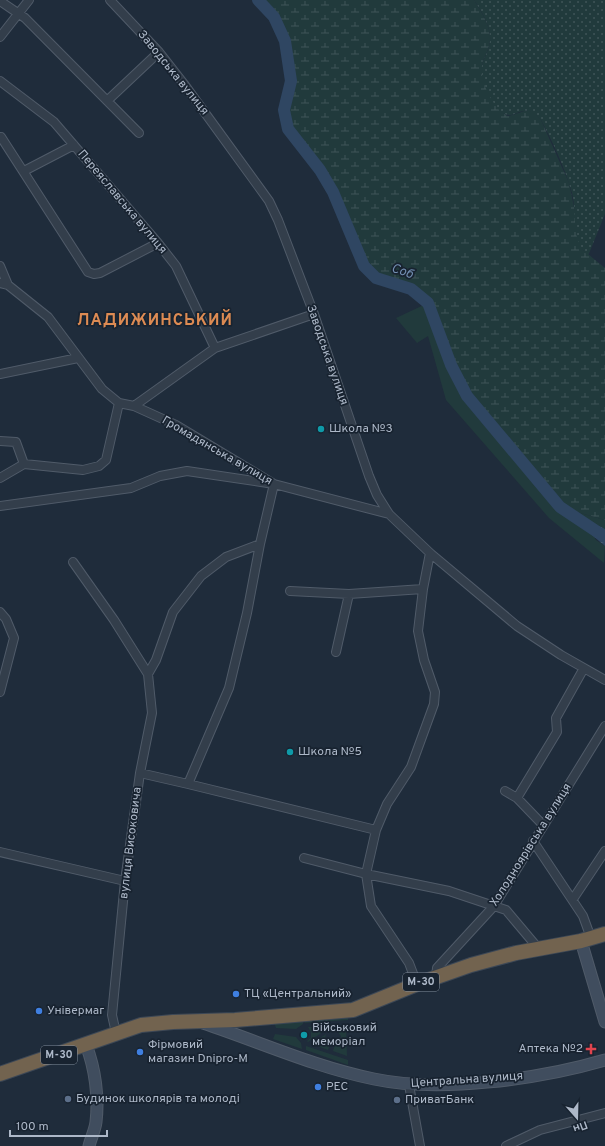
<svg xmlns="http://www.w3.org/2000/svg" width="605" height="1146" viewBox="0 0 605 1146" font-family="Overpass,sans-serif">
	<defs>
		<pattern id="wetland-marsh" width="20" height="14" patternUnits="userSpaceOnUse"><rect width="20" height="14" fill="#213a3c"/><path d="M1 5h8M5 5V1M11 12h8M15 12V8" fill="none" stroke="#3f5457"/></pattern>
		<pattern id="garden-dots" width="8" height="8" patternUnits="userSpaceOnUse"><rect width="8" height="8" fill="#213a3c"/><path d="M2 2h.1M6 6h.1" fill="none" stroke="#3f5457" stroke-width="1.8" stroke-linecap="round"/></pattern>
		<pattern id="water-rules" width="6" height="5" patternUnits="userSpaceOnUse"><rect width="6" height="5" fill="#2f4662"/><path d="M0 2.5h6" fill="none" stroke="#4a5f77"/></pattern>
	</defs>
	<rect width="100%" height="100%" fill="#1f2c3b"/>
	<!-- grass -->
	<path fill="#213a3c" d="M 428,303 L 451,365 L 467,396 L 560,507 L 605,520 L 605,529 L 599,526 L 588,526 L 596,540 L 605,546 L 604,563 L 549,518 L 446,400 L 428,336 L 417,343 L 396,318 Z
		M 348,1018 L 348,1020 L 305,1023 L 305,1020 Z
		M 303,1020 L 303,1024 L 296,1029 L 276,1028 L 274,1022 Z
		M 327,1026 L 327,1029 L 308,1042 L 307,1041 L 311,1038 L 311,1032 L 308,1027 Z
		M 337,1026 L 346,1026 L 347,1056 L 333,1051 L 335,1045 L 340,1046 L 341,1036 L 337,1031 Z
		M 275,1034 L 296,1037 L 301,1043 L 302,1049 L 273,1039 Z
		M 326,1034 L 324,1042 L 330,1044 L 328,1050 L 312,1044 Z
		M 306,1046 L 348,1060 L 348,1065 L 306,1050 Z"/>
	<!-- wetland -->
	<path fill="url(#wetland-marsh)" d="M 258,0 L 474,0 C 481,11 489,24 490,36 C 491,48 484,55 482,66 C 481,79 495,110 508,116 C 525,113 527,104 541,120 L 569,183 L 583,250 L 605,268 L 605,520 L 560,507 L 467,396 L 451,365 L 428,303 L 411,289 L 376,278 L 364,266 L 333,192 L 320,170 L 288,129 L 284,110 L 291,81 L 285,41 L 274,17 Z"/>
	<!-- garden -->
	<path fill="url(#garden-dots)" d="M 474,0 L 605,0 L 605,214 L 588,256 C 569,235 578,218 572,193 C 565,168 553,143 541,120 C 519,95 514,131 495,105 C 488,95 478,76 483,62 C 486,54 491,46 490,36 C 489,24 481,10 474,0 Z"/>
	<!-- water -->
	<path fill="url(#water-rules)" d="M 588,526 L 599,526 L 605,529 L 605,546 L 592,535 Z"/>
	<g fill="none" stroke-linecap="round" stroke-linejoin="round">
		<!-- river -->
		<path stroke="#2f4662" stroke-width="12" d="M 258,0 L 274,17 L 285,41 L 291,81 L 284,110 L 288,129 L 320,170 L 333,192 L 364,266 L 376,278 L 411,289 L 428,303 L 451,365 L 467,396 L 560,507 L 605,537"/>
		<!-- street casing -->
		<g stroke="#505b69" stroke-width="10">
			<path id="street" d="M 110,0 L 159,52 L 184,84 L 269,201 L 278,220 L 314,314 L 369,476 L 377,495 L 389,514 L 430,553 L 517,626 L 561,655 L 605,680
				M 0,1 L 25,18 L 139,133
				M 0,37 L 29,0
				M 0,81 L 54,122 L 158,243 L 176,266 L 215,348
				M 108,100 L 159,52
				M 1,137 L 88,272 L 94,274 L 100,273 L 158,243
				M 24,171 L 74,145
				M 0,266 L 8,285
				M 0,283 L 8,285 L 48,317 L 102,389 L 119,403 L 134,406 L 176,425 L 274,484 L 389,514
				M 0,374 L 78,358
				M 134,406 L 215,348 L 314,314
				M 0,441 L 16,442 L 24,464
				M 0,478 L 24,464 L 83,470 L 99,466 L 106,460 L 119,403
				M 0,506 L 131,488 L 160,476 L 187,471 L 274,484 L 260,544 L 247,613 L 229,688 L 188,784 L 140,773 L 125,881 L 112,1015 L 116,1033
				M 73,562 L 114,620 L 148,674
				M 290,591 L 349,594 L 423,589
				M 0,612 L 6,619 L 14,638 L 0,692
				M 336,652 L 349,594
				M 140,773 L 152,713 L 148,674 L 156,660 L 173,612 L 201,576 L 226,557 L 260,544
				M 188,784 L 376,830
				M 505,791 L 517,798 L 543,825
				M 517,798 L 557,732 L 556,718 L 584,668
				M 533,841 L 583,916 L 591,938
				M 0,852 L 125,881
				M 304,858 L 366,874 L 449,891 L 506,910 L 538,948
				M 573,899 L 605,851
				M 436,977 L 437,968 L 494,906 L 605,726
				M 417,984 L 409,963 L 371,906 L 366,874 L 376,830 L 387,804 L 411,767 L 434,704 L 435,692 L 424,660 L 418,631 L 423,589 L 430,553
				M 409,1085 L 420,1146
				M 506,1146 L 540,1130 L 605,1113"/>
		</g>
		<!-- secondary casing -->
		<g stroke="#505b69" stroke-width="13">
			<path id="secondary" d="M 581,941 L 605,1022
				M 203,1023 C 260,1042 315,1067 374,1079 C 440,1093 540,1079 605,1060
				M 86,1045 C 95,1068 99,1097 96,1122 C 95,1130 91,1138 89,1146"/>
		</g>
		<!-- highway casing -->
		<g stroke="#3d4856" stroke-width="16">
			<path id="highway" d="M 0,1074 L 141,1025 L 173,1022 L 235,1020 L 353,1010 L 417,984 L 471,965 L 516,953 L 581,941 L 605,934"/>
		</g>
		<!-- street -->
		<use href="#street" stroke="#333e4b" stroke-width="8"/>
		<!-- secondary -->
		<use href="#secondary" stroke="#404d5e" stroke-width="11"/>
		<!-- highway -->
		<use href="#highway" stroke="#72634f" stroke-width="14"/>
	</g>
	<!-- markers -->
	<g fill="#0f9aa8" stroke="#182330" stroke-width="1.5">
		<circle cx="321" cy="429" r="4"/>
		<circle cx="290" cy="752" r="4"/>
		<circle cx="304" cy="1035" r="4"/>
	</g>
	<g fill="#3f7fe0" stroke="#182330" stroke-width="1.5">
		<circle cx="236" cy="994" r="4"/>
		<circle cx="39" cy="1011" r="4"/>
		<circle cx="140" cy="1052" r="4"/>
		<circle cx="318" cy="1087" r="4"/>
	</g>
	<path fill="#e0444e" stroke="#182330" stroke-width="1.5" d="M589 1043h4v4h4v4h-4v4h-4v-4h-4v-4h4z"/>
	<g fill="#5c6f8a" stroke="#182330" stroke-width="1.5">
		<circle cx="68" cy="1099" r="4"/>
		<circle cx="397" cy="1100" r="4"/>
	</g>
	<g text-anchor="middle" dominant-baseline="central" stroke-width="3.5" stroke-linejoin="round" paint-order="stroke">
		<!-- shield labels -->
		<g fill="#182330" stroke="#808b9a" stroke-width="1">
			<rect x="403" y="973" width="36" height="18" rx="3"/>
			<rect x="41" y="1046" width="36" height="18" rx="3"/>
		</g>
		<g font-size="11" font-weight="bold" fill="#adb8c8">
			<text x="421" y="982">М-30</text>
			<text x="59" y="1055">М-30</text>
		</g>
		<!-- street labels -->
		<g font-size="12" fill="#adb8c8" stroke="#182330">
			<text transform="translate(173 73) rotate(51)">Заводська вулиця</text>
			<text transform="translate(122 202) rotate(50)">Переяславська вулиця</text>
			<text transform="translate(327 355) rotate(71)">Заводська вулиця</text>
			<text transform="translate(217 451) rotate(30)">Громадянська вулиця</text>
			<text transform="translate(131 843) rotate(-83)">вулиця Високовича</text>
			<text transform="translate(531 845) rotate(-58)">Холодноярівська вулиця</text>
			<text transform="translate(467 1080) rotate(-4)">Центральна вулиця</text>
		</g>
		<!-- poi labels -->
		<g font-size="12" fill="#adb8c8" stroke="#182330" text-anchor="start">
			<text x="329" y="429">Школа №3</text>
			<text x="298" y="752">Школа №5</text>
			<text x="244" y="994">ТЦ «Центральний»</text>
			<text x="47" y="1011">Універмаг</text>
			<text x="312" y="1028">Військовий<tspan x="312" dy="14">меморіал</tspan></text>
			<text x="148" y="1045">Фірмовий<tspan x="148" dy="14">магазин Dnipro-M</tspan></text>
			<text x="583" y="1049" text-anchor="end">Аптека №2</text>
			<text x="326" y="1087">РЕС</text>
			<text x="76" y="1099">Будинок школярів та молоді</text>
			<text x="405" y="1100">ПриватБанк</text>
		</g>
		<!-- water labels -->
		<g font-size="13" font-style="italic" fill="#738fb2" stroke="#182330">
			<text transform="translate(402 272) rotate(19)">Соб</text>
		</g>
		<!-- district labels -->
		<g font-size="16" font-weight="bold" letter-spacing="1" fill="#dd8b53" stroke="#182330">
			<text x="155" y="321">ЛАДИЖИНСЬКИЙ</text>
		</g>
	</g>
	<!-- north arrow -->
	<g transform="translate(577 1118) rotate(160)" stroke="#182330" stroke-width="3" paint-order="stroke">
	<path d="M0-3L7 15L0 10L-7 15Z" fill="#adb8c8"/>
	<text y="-6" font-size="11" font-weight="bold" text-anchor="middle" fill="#adb8c8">Пн</text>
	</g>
	<!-- scale -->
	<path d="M10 1130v6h97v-6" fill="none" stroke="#adb8c8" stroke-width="2"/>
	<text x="16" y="1130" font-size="12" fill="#adb8c8" stroke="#182330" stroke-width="3" paint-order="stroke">100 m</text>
</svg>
